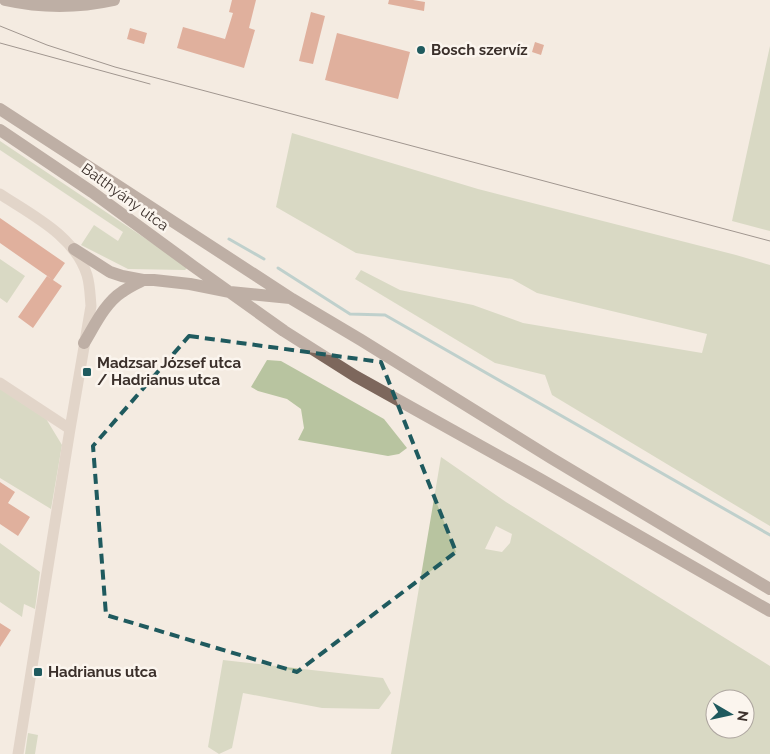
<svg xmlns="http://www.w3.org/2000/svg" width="770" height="754" viewBox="0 0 770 754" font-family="Raleway,sans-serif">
	<rect width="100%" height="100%" fill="#f4ebe1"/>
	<!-- green -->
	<path fill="#b8c4a0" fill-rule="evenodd" d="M 770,46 L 770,231 L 732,221 Z
		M 292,133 L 478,189 L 736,255 L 770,265 L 770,526 L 552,395 L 545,375 L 495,363 L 355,279 L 361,270 L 400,290 L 473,305 L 523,323 L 702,353 L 707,334 L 537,293 L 512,279 L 356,253 L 276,207 Z
		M 0,141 L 188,267 L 185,270 L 128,269 L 81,245 L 94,225 L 118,241 L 123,232 L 0,150 Z
		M 0,259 L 25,276 L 7,303 L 0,298 Z
		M 267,360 L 281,361 L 384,419 L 407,448 L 399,454 L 388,456 L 298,440 L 304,428 L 301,409 L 287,399 L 258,391 L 251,387 Z
		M 0,388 L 45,417 L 62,445 L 51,509 L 0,478 Z
		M 441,457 L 506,502 L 770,666 L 770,754 L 391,754 ZM 496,526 L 512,534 L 510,543 L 502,552 L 485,549 ZM 715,699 L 745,699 L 745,729 L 715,729 Z
		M 0,543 L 40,572 L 35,609 L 24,604 L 22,617 L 0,602 Z
		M 223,660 L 383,678 L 391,693 L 379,709 L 322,708 L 243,693 L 232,748 L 219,754 L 208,747 Z
		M 28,733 L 38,735 L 35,754 L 25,754 Z"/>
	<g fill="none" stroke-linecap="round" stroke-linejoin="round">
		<!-- stream -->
		<path stroke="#7fb0b2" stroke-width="3" d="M 229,239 L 264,259
			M 278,268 L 350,314 L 385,315 L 770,535"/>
	</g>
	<!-- building -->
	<path fill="#c8694b" d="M 232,0 L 256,0 L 249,28 L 255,30 L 244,68 L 177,48 L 183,27 L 225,39 L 233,13 L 229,12 Z
		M 389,0 L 413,0 L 425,2 L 424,11 L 388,4 Z
		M 311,12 L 325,16 L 313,64 L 299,61 Z
		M 130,28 L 147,33 L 144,44 L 127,39 Z
		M 337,33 L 410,52 L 398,99 L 325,80 Z
		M 535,42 L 544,45 L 541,55 L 532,52 Z
		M 0,218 L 65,263 L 53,280 L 0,243 Z
		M 47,276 L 62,286 L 33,328 L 18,317 Z
		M 0,482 L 15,492 L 8,503 L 30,517 L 18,536 L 0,524 Z
		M 0,623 L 11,630 L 0,647 Z"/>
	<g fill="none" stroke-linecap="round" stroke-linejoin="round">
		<!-- minor -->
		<path stroke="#cdbbac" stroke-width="11" d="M 0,194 C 32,215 75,236 87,275 C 90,285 90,295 91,306 L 70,429 L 18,754
			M 0,383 L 70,429"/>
		<!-- major -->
		<path stroke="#7d675c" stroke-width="12" d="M 5,0 C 41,8 78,8 114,0
			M 0,109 L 292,299 L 361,340 L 551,458 L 770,589
			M 0,130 L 92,192 L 193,266 L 284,331 L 355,376 L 540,479 L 770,611
			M 74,249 L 110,272 L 122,276 L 143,280 L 154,280 L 190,284 L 230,292 L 290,298
			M 84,343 C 95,325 105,303 122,292 C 129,287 136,284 143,280"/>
		<!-- tram -->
		<path stroke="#3b302b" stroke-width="1" d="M 0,26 L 47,45 L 115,67 L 770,241
			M 0,43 L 150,84"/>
	</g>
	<!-- marked area -->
	<path d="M0 0H770V754H0ZM 189,336 L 381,362 L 456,552 L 297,672 L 106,615 L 93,446 Z" fill="#f4ebe1" fill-opacity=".55" fill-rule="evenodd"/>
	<path fill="none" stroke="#1f5a5e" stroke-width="4" stroke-dasharray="10 6" stroke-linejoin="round" d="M 189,336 L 381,362 L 456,552 L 297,672 L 106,615 L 93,446 Z"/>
	<!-- markers -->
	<g fill="#1f5a5e" stroke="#fbf5ee" stroke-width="2">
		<circle cx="421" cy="50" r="5"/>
		<rect x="82" y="367" width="10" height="10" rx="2.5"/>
		<rect x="33" y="667" width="10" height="10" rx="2.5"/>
	</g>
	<g text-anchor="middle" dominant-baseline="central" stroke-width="5" stroke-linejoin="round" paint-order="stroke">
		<!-- poi labels -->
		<g font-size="15" font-weight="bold" fill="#3b302b" stroke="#fbf5ee" text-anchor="start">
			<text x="431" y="50">Bosch szervíz</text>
			<text x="97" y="363">Madzsar József utca<tspan x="97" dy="17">/ Hadrianus utca</tspan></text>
			<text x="48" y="672">Hadrianus utca</text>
		</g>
		<!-- street labels -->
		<g font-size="15" fill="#3b302b" stroke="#fbf5ee">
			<text transform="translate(125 197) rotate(36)">Batthyány utca</text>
		</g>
	</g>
	<!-- north arrow -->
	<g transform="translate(730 714) rotate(99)"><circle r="24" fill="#fbf5ee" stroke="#aea6a0"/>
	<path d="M0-4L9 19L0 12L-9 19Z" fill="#1f5a5e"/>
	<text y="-8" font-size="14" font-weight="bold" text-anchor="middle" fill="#3b302b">N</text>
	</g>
</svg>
